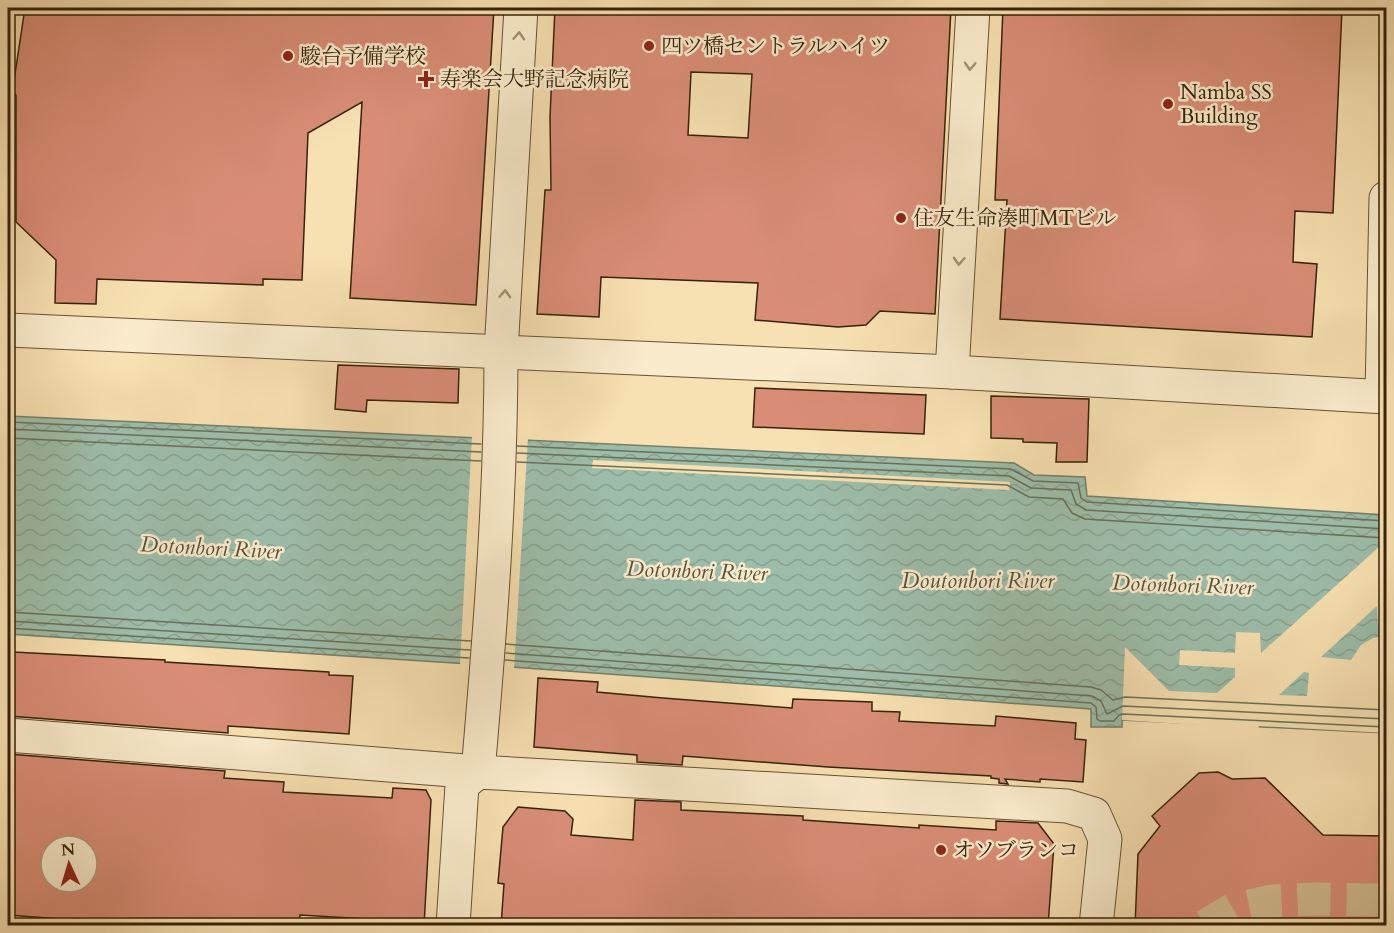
<svg xmlns="http://www.w3.org/2000/svg" width="1394" height="933" viewBox="0 0 1394 933" font-family="Cardo,'Noto Serif JP',serif">
	<defs>
		<pattern id="water-waves" width="16" height="10" patternUnits="userSpaceOnUse" patternTransform="scale(1.5)"><rect width="16" height="10" fill="#9dbdaa"/><path d="M0 5q4-4 8 0t8 0" fill="none" stroke="#88a291"/></pattern>
	</defs>
	<rect width="100%" height="100%" fill="#f7e0b1"/>
	<filter id="stains"><feTurbulence type="fractalNoise" baseFrequency=".00333" numOctaves="4"/><feColorMatrix values="0 0 0 0 .2 0 0 0 0 .09 0 0 0 0 .02 0 0 0 .5 -.17"/></filter>
	<radialGradient id="worn" r=".72"><stop offset=".6" stop-color="#630" stop-opacity="0"/><stop offset="1" stop-color="#630" stop-opacity=".3"/></radialGradient>
	<!-- water -->
	<path fill="url(#water-waves)" stroke="#747f69" stroke-width="1.5" d="M 8,416 L 1014,463 L 1034,475 L 1085,477 L 1087,496 L 1386,515 L 1386,733 L 1122,720 L 1122,727 L 1091,727 L 1091,709 L 485,665 L 8,634 Z"/>
	<!-- pier -->
	<path fill="#f7e0b1" fill-rule="evenodd" d="M 472,435 L 528,437 L 514,670 L 460,666 Z
		M 593,460 L 1010,482 L 1009,490 L 592,468 Z
		M 1380,512 L 1386,512 L 1386,625 L 1378,625 L 1377,606 L 1321,657 L 1351,660 L 1361,645 L 1373,638 L 1386,636 L 1386,733 L 1259,726 L 1258,729 L 1122,720 L 1125,647 L 1169,691 L 1217,693 L 1235,677 L 1235,668 L 1179,665 L 1180,650 L 1235,653 L 1236,632 L 1260,633 L 1261,653 L 1380,546 ZM 1304,672 L 1309,673 L 1307,696 L 1279,695 Z"/>
	<g fill="none" stroke-linecap="round" stroke-linejoin="round">
		<!-- shore -->
		<path stroke="#6a7059" stroke-width="1.5" d="M 8,422 L 481,444
			M 8,429 L 481,452
			M 8,438 L 481,461
			M 517,446 L 1011,469 L 1033,481 L 1078,483 L 1081,498 L 1087,502 L 1386,521
			M 517,453 L 1009,476 L 1031,488 L 1071,490 L 1076,504 L 1086,510 L 1386,529
			M 517,462 L 1007,485 L 1029,497 L 1063,499 L 1072,513 L 1085,519 L 1386,538
			M 8,612 L 471,641
			M 8,621 L 470,650
			M 8,628 L 469,658
			M 506,644 L 1091,687 L 1101,690 L 1113,700 L 1125,697 L 1386,710
			M 506,653 L 1092,696 L 1101,701 L 1107,714 L 1123,706 L 1386,719
			M 505,660 L 1091,703 L 1096,707 L 1097,719 L 1100,721 L 1114,721 L 1119,715 L 1123,714 L 1386,727"/>
	</g>
	<!-- building -->
	<path fill="#d98d76" stroke="#362308" stroke-width="1.5" fill-rule="evenodd" d="M 25,8 L 494,8 L 476,305 L 350,298 L 362,102 L 308,133 L 302,280 L 263,279 L 263,285 L 97,279 L 96,304 L 55,303 L 56,260 L 16,222 L 16,95 L 12,94 Z
		M 555,8 L 951,8 L 935,314 L 880,311 L 866,325 L 838,327 L 755,320 L 758,283 L 601,277 L 599,317 L 537,314 L 545,190 L 551,190 L 550,117 ZM 691,72 L 752,74 L 748,138 L 688,135 Z
		M 1003,8 L 1342,8 L 1333,213 L 1295,211 L 1293,262 L 1317,264 L 1312,337 L 1000,319 L 1007,200 L 995,200 Z
		M 338,365 L 459,369 L 458,403 L 367,400 L 366,412 L 335,409 Z
		M 755,388 L 926,395 L 924,434 L 753,427 Z
		M 991,396 L 1089,399 L 1087,462 L 1056,462 L 1057,443 L 1023,442 L 1023,439 L 991,438 Z
		M 13,652 L 165,660 L 165,662 L 329,672 L 329,675 L 353,676 L 349,734 L 228,726 L 228,733 L 9,716 Z
		M 538,678 L 598,682 L 597,692 L 663,698 L 792,708 L 793,699 L 872,702 L 872,711 L 900,712 L 899,721 L 995,726 L 996,716 L 1076,723 L 1075,739 L 1086,740 L 1083,782 L 1040,779 L 1040,782 L 1005,779 L 1008,784 L 999,783 L 999,779 L 991,778 L 991,776 L 828,767 L 683,756 L 682,765 L 637,762 L 637,755 L 534,747 Z
		M 8,754 L 225,771 L 224,778 L 284,782 L 283,792 L 392,798 L 393,788 L 426,790 L 431,800 L 424,926 L 383,926 L 384,920 L 300,915 L 299,926 L 87,926 L 87,921 L 8,915 ZM 51,846 L 87,846 L 87,882 L 51,882 Z
		M 1218,772 L 1232,779 L 1265,778 L 1323,835 L 1386,836 L 1386,926 L 1135,926 L 1138,854 L 1160,826 L 1152,816 L 1199,773 Z
		M 635,800 L 681,802 L 681,810 L 803,816 L 803,820 L 919,828 L 919,825 L 996,830 L 996,821 L 1038,823 L 1054,844 L 1048,926 L 501,926 L 504,884 L 498,883 L 503,827 L 518,807 L 565,811 L 573,819 L 571,835 L 633,840 Z"/>
	<g fill="none" stroke-linecap="round" stroke-linejoin="round">
		<!-- motorway-tunnel -->
		<path stroke="#d0ba8f" stroke-width="33" stroke-dasharray="33 16" stroke-linecap="butt" d="M 1205,926 L 1234,909 L 1273,901 L 1315,899 L 1386,900"/>
		<!-- minor casing -->
		<g stroke="#665232" stroke-width="35">
			<path id="minor" d="M 501,352 L 521,8
				M 952,372 L 973,8"/>
		</g>
		<!-- tertiary casing -->
		<g stroke="#665232" stroke-width="35">
			<path id="tertiary" d="M 8,330 L 952,372 L 1386,397
				M 1382,396 L 1386,198
				M 8,735 L 478,772 L 1067,806 L 1094,814 L 1105,839 L 1096,926
				M 453,926 L 462,785 L 478,772 C 490,633 501,492 501,352"/>
		</g>
		<!-- minor -->
		<use href="#minor" stroke="#faebcc" stroke-width="33"/>
		<!-- tertiary -->
		<use href="#tertiary" stroke="#faebcc" stroke-width="33"/>
	</g>
	<!-- one-way arrows -->
	<defs><path id="oneway-chevron" d="M-2-3.5L2.5 0L-2 3.5" fill="none" stroke-width="1.6" stroke-linecap="round" stroke-linejoin="round" transform="scale(1.5)"/></defs>
	<g stroke="#a29174">
		<use href="#oneway-chevron" transform="translate(519 36) rotate(-87)"/>
		<use href="#oneway-chevron" transform="translate(970 66) rotate(93)"/>
		<use href="#oneway-chevron" transform="translate(959 261) rotate(93)"/>
		<use href="#oneway-chevron" transform="translate(505 294) rotate(-87)"/>
	</g>
	<!-- markers -->
	<g fill="#8f2418" stroke="#faebcc" stroke-width="2">
		<circle cx="649" cy="46" r="6"/>
		<circle cx="288" cy="56" r="6"/>
		<path d="M423 70h6v6h6v6h-6v6h-6v-6h-6v-6h6z"/>
		<circle cx="1168" cy="104" r="6"/>
		<circle cx="901" cy="218" r="6"/>
		<circle cx="941" cy="850" r="6"/>
	</g>
	<g text-anchor="middle" dominant-baseline="central" stroke-width="5" stroke-linejoin="round" paint-order="stroke">
		<!-- poi labels -->
		<g font-size="21" fill="#362308" stroke="#faebcc" text-anchor="start">
			<text x="661" y="46">四ツ橋セントラルハイツ</text>
			<text x="300" y="56">駿台予備学校</text>
			<text x="440" y="79">寿楽会大野記念病院</text>
			<text x="1180" y="92">Namba SS<tspan x="1180" dy="24">Building</tspan></text>
			<text x="913" y="218">住友生命湊町MTビル</text>
			<text x="953" y="850">オソブランコ</text>
		</g>
		<!-- water labels -->
		<g font-size="22" font-style="italic" fill="#555139" stroke="#faebcc">
			<text transform="translate(211 548) rotate(3)">Dotonbori River</text>
			<text transform="translate(697 571) rotate(2)">Dotonbori River</text>
			<text x="978" y="581">Doutonbori River</text>
			<text transform="translate(1183 585) rotate(2)">Dotonbori River</text>
		</g>
	</g>
	<!-- margin -->
	<rect width="1394" height="933" fill="none" stroke="#f7e0b1" stroke-width="30"/>
	<rect x="9" y="9" width="1376" height="915" fill="none" stroke="#362308" stroke-width="3"/>
	<rect x="15" y="15" width="1364" height="903" fill="none" stroke="#362308" stroke-width="1.5"/>
	<!-- north arrow -->
	<g transform="translate(69 864) rotate(356)"><circle r="28" fill="#faebcc" stroke="#ac9b7e" stroke-width="1.5"/>
	<path d="M0-4.5L10 22L0 15L-10 22Z" fill="#8f2418"/>
	<text y="-9" font-size="16" font-weight="bold" text-anchor="middle" fill="#362308">N</text>
	</g>
	<rect width="100%" height="100%" filter="url(#stains)"/>
	<rect width="100%" height="100%" fill="url(#worn)"/>
</svg>
